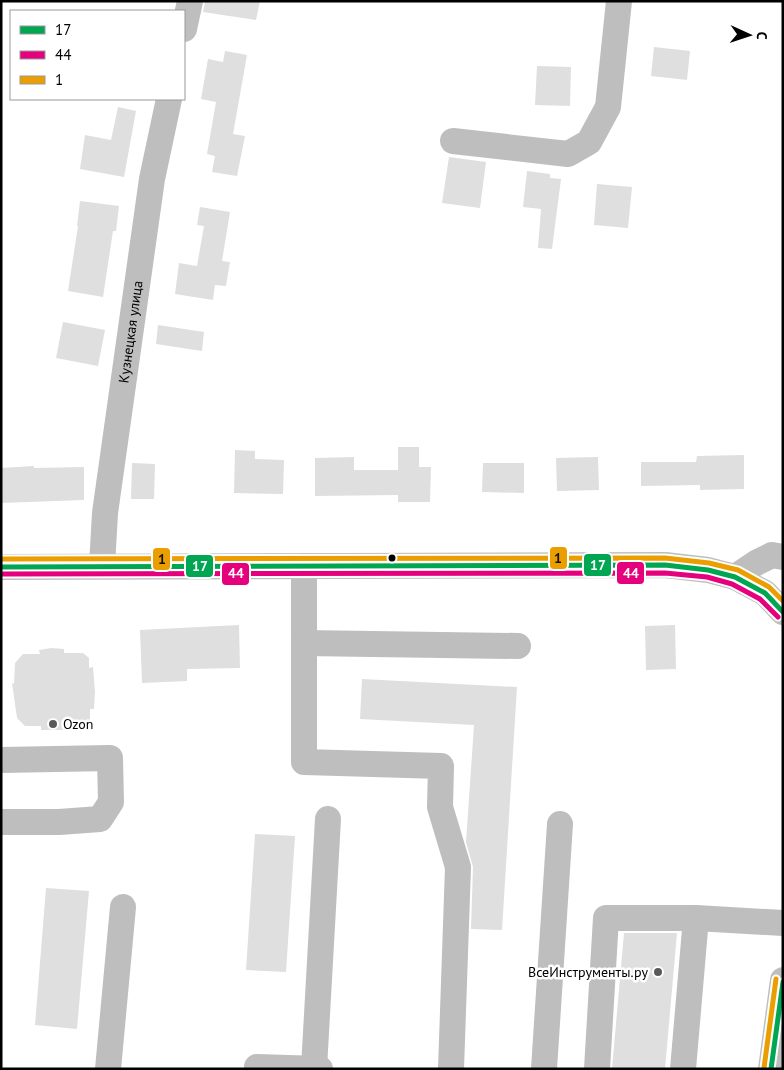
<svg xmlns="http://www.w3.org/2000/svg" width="784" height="1070" viewBox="0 0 784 1070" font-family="'PT Sans',sans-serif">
	<rect width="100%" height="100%" fill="#fff"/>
	<!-- building -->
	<path fill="#dfdfdf" d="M 205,1 L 260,1 L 256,20 L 203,12 Z
		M 654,47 L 690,51 L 687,80 L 651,76 Z
		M 225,51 L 247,55 L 233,134 L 245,136 L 237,176 L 212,172 L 215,156 L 207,154 L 216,102 L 201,99 L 208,59 L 223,62 Z
		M 537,66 L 571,67 L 570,106 L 535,105 Z
		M 118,107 L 136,111 L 124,177 L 80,169 L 85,135 L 111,140 Z
		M 449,157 L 486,162 L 480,208 L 442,203 Z
		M 527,171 L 550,174 L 550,178 L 561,179 L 552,249 L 538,248 L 541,209 L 523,207 Z
		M 597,184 L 632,187 L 628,228 L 594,225 Z
		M 80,201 L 119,206 L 116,231 L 113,231 L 103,297 L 68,291 L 78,226 L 77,226 Z
		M 200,207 L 230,212 L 222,261 L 230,262 L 226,286 L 215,285 L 213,300 L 175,294 L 179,263 L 197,266 L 204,226 L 197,225 Z
		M 63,322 L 105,330 L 98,366 L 56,358 Z
		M 158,325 L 204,332 L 202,351 L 156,344 Z
		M 398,447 L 419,447 L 419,467 L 431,467 L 430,502 L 398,502 L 398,495 L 315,496 L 315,458 L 354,457 L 354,470 L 398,470 Z
		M 235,450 L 255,451 L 255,459 L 284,460 L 283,494 L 234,493 Z
		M 744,455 L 744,489 L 700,490 L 700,485 L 641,486 L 641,462 L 696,462 L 697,456 Z
		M 598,457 L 599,490 L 557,491 L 556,458 Z
		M 132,463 L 155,464 L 154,499 L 131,499 Z
		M 483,463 L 524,463 L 524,493 L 482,492 Z
		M 34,466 L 34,468 L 84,467 L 84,500 L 1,503 L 1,468 Z
		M 239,625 L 240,668 L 187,669 L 187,681 L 142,683 L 140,630 Z
		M 675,625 L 676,669 L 646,670 L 645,626 Z
		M 51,648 L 64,649 L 64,653 L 83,653 L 89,658 L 89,668 L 93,667 L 95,692 L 94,709 L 90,709 L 90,719 L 85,724 L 66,725 L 66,730 L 41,730 L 41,726 L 25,726 L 17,718 L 12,683 L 14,684 L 15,663 L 23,654 L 40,654 L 39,650 Z
		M 362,679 L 517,687 L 502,930 L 471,929 L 473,867 L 466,842 L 474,725 L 360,719 Z
		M 255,834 L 295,836 L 286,972 L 246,970 Z
		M 46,888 L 89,891 L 77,1029 L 35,1025 Z
		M 624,933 L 677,933 L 665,1069 L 612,1069 Z"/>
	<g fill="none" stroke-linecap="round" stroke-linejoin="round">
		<!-- minor -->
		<g stroke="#bebebe" stroke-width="26">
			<path d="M 184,29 L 190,1"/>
			<path d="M 453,141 L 568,154 L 589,142 L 608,107 L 619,1"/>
			<path id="s1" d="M 102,566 L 105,513 L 152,179 L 169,99"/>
			<path d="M 304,566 L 304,762 L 441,766 L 440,807 L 458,867 L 451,1069"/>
			<path d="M 1,567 L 665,565 L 708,570 L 735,577 L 765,593 L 783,612"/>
			<path d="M 735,577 L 756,563 L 772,555 L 783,557"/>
			<path d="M 304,643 L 518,646"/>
			<path d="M 1,760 L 110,758 L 111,802 L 100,819 L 59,822 L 1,822"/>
			<path d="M 314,1068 L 328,819"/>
			<path d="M 108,1069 L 123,907"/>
			<path d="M 257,1069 L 257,1067 L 320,1069"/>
			<path d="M 544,1069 L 560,824"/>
			<path d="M 597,1069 L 606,918 L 696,918 L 783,923"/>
			<path d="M 683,1069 L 696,918"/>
			<path d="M 771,1069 L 783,980"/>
		</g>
		<!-- bus-1 casing -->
		<g stroke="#fff" stroke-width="9">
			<path id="bus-1" d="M 1,567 L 665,565 L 708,570 L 735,577 L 765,593 L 783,612
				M 771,1069 L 783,982"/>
		</g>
		<!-- bus-2 casing -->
		<g stroke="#fff" stroke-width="9">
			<path id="bus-2" d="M 1,574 L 665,573 L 707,577 L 732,584 L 760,599 L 778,617"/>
		</g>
		<!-- bus-3 casing -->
		<g stroke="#fff" stroke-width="9">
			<path id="bus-3" d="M 1,559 L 665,558 L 709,563 L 738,570 L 769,587 L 783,601
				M 764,1068 L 776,979"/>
		</g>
		<!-- bus-1 -->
		<use href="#bus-1" stroke="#00a651" stroke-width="5"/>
		<!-- bus-2 -->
		<use href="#bus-2" stroke="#e5007d" stroke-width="5"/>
		<!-- bus-3 -->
		<use href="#bus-3" stroke="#eb9e00" stroke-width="5"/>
	</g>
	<!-- markers -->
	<circle fill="#000" stroke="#fff" stroke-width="2" cx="392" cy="558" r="4.5"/>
	<g fill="#595959" stroke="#fff" stroke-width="2">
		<circle cx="53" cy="724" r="5"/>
		<circle cx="658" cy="972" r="5"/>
	</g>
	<g text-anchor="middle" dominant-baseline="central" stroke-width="5" stroke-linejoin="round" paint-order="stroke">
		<!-- street labels -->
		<g font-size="14" fill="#000" stroke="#fff">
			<text stroke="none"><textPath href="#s1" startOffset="236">Кузнецкая улица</textPath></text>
		</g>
		<!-- poi labels -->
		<g font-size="14" fill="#000" stroke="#fff" text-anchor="start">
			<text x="63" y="724">Ozon</text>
			<text x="648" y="972" text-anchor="end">ВсеИнструменты.ру</text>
		</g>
	</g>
	<g stroke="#fff" stroke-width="2">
		<rect x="549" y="546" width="19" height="24" rx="5" fill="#eb9e00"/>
		<rect x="152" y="547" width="19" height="24" rx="5" fill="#eb9e00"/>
		<rect x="583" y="553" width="29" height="24" rx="5" fill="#00a651"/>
		<rect x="185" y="554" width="29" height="24" rx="5" fill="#00a651"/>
		<rect x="616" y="561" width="29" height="24" rx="5" fill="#e5007d"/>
		<rect x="221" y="562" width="29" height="24" rx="5" fill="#e5007d"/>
	</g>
	<g font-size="14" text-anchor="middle" font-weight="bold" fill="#fff">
		<text x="598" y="570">17</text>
		<text x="200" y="571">17</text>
		<text x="631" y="578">44</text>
		<text x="236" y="578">44</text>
	</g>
	<g font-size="14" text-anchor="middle" font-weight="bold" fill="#111">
		<text x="558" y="563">1</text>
		<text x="162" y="564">1</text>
	</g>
	<!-- border -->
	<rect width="784" height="1070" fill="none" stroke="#000000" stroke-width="5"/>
	<!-- legend -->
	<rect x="10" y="10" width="175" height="90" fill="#ffffff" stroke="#999999"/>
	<rect x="20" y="26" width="25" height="8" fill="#00a651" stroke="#999999"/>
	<text x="55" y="35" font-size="15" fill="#000000">17</text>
	<rect x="20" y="51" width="25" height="8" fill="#e5007d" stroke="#999999"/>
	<text x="55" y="60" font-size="15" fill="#000000">44</text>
	<rect x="20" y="76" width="25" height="8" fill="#eb9e00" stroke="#999999"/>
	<text x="55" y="85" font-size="15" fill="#000000">1</text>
	<!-- north arrow -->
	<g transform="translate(749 35) rotate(93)" stroke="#ffffff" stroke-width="4" paint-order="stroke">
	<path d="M0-4L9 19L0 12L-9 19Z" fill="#000000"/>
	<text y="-8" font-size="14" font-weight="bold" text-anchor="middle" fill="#000000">С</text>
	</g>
</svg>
